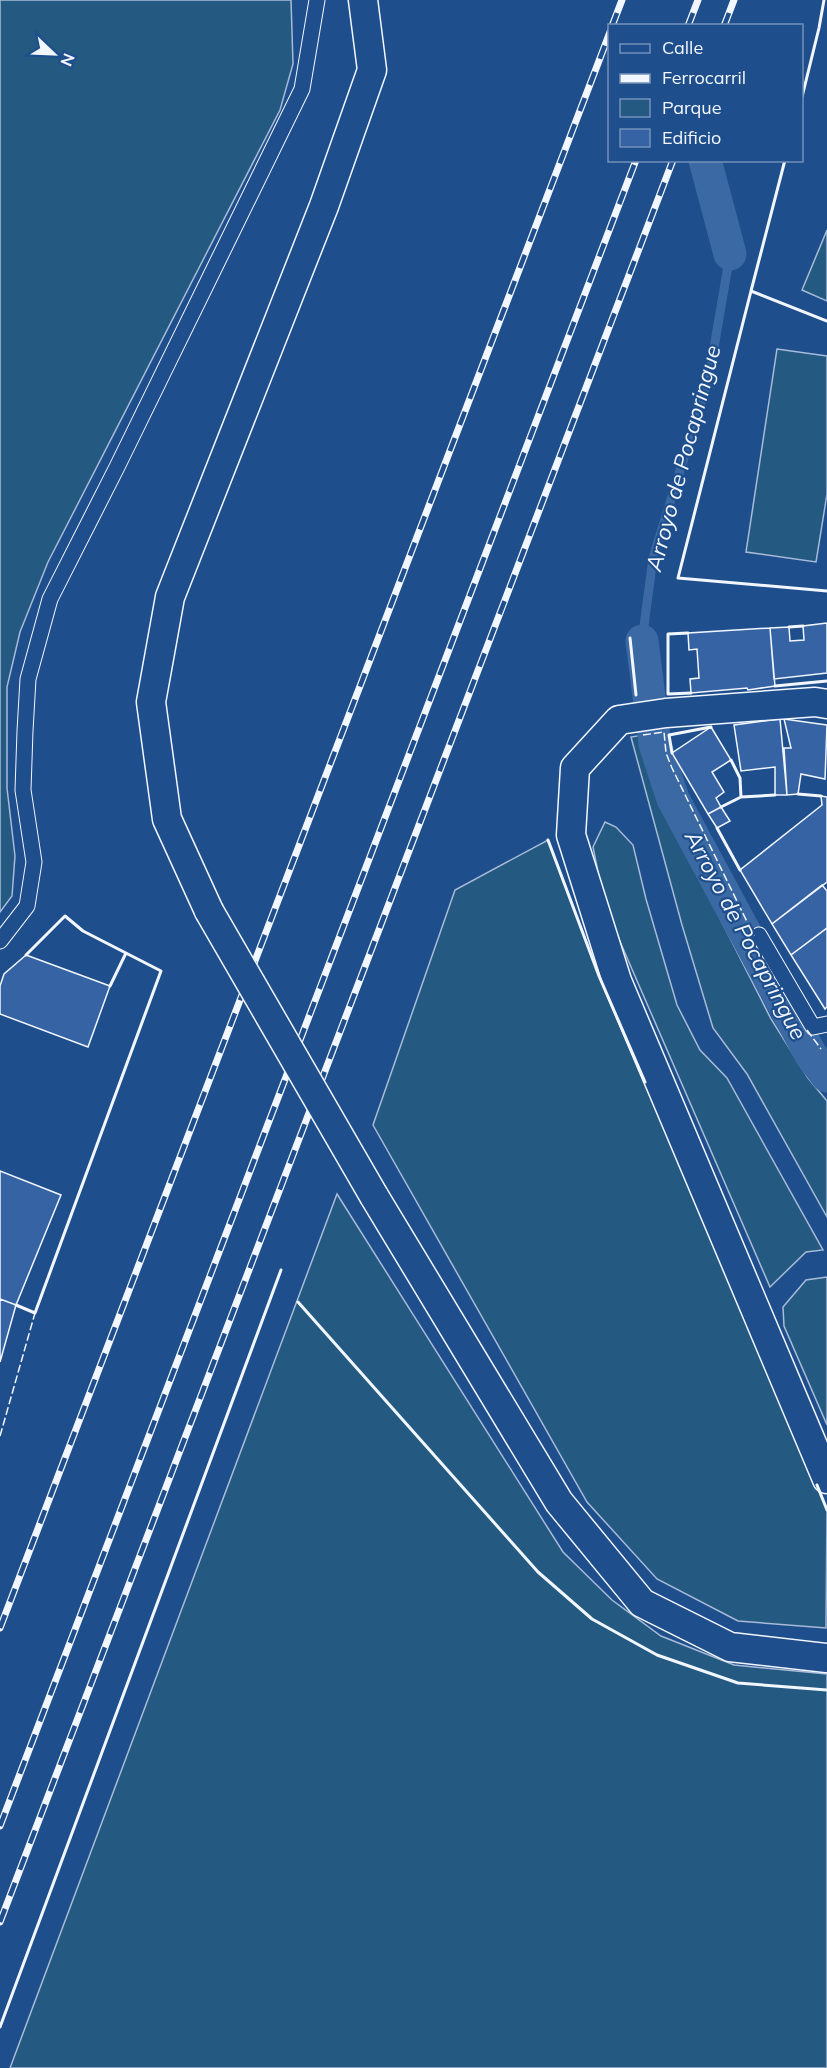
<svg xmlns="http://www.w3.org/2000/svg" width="827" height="2068" viewBox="0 0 827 2068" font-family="Mulish,sans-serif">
	<rect width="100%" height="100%" fill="#1f4e8c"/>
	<!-- green -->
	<path fill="#245a82" stroke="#a8bbd7" stroke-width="1.5" d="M 0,0 L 291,0 L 293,64 L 280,110 L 48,562 L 20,632 L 7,687 L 7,788 L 15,856 L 12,896 L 0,912 Z
		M 827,230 L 827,301 L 802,290 Z
		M 777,349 L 827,356 L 827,494 L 816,562 L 746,552 Z
		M 643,735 L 666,812 L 771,1019 L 808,1078 L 827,1101 L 827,1217 L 747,1074 L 713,1028 L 682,925 L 631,737 Z
		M 605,822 L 616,827 L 633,845 L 646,899 L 677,1005 L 700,1050 L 727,1078 L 823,1250 L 806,1252 L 770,1287 L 605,907 L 593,847 Z
		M 548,840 L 599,976 L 827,1510 L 826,1628 L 738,1621 L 657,1579 L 587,1502 L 373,1125 L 455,890 Z
		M 337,1194 L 563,1552 L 612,1600 L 661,1636 L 734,1665 L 827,1674 L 827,2068 L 10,2068 Z
		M 827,1277 L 827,1425 L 784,1326 L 783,1307 L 806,1280 Z"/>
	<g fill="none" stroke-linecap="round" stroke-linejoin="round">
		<!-- stream -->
		<path stroke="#3b69a3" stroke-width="9" d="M 642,641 L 653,558 L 709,377 L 730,254"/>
		<!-- canal -->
		<path stroke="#3b69a3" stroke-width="33" d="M 705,160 L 730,254
			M 642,641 L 655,744 L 673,799 L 811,1055 L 827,1076"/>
	</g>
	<!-- building -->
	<path fill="#3563a3" stroke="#f2f6ff" stroke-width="1.5" d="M 827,623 L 827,673 L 774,679 L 770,628 L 789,627 L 790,641 L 804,640 L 803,626 Z
		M 770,628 L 775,686 L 748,690 L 747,688 L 691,693 L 690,679 L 699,678 L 697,649 L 689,650 L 688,633 Z
		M 780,719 L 787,795 L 775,795 L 775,767 L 741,771 L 734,725 Z
		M 784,719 L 827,725 L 825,779 L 801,774 L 798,794 L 787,795 L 784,748 L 791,748 Z
		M 711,727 L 731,760 L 712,772 L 724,792 L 716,798 L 721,807 L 708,814 L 672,753 Z
		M 821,796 L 827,797 L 827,882 L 772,924 L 740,870 L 822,805 Z
		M 721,807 L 730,821 L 717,828 L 708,814 Z
		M 822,885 L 827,891 L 827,928 L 791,955 L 772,924 Z
		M 827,928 L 827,1007 L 825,1009 L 791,955 Z
		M 26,955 L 110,986 L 88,1047 L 0,1014 L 0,986 L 4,974 Z
		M 0,1171 L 61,1195 L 16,1305 L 0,1299 Z
		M 0,1299 L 16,1305 L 0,1362 Z"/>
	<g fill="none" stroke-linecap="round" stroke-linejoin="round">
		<!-- service casing -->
		<g stroke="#f2f6ff" stroke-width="17">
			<path id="service" d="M 759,935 L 813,1027 L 827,1024
				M 0,941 L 27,906 L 34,862 L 23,790 L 25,731 L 28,679 L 50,599 L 117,467 L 302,89 L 317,0"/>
		</g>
		<!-- minor casing -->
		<g stroke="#f2f6ff" stroke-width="31">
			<path id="minor" d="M 827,704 L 815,702 L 666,713 L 619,720 L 575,768 L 571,835 L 617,981 L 827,1479
				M 209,911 L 167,819 L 151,702 L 170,597 L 324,206 L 372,70 L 363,0
				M 374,1196 L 559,1502 L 642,1603 L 730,1647 L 827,1658"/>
		</g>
		<!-- service -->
		<use href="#service" stroke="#1f4e8c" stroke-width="15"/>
		<!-- minor -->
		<use href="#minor" stroke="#1f4e8c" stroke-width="28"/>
		<!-- rail casing -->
		<g stroke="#f2f6ff" stroke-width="7">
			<path id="rail" d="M 612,26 L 622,0
				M 688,26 L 698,0
				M 724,26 L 734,0
				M 0,1628 L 610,32
				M 0,1826 L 636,160
				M 0,1922 L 673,160"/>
		</g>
		<!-- rail -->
		<use href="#rail" stroke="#1f4e8c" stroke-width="4.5" stroke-dasharray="14" stroke-linecap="butt"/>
		<!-- minor-bridge casing -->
		<g stroke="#f2f6ff" stroke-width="31" stroke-linecap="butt">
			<path id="minor-bridge" d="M 209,911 L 374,1196"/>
		</g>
		<!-- minor-bridge -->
		<use href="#minor-bridge" stroke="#1f4e8c" stroke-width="28"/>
		<!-- fence -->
		<path stroke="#f2f6ff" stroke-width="1.5" stroke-dasharray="8 3" stroke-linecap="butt" d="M 643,735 L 664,732 L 666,753 L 672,768 L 754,936
			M 807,1030 L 821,1049
			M 0,1436 L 35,1313"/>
		<!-- wall -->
		<path stroke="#f2f6ff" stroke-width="3" d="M 802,97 L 819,28 L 824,0
			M 751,291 L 785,160
			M 827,321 L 751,291 L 678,578 L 827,591
			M 789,627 L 803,626
			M 688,633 L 668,634 L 668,694 L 691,693
			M 630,638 L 636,695
			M 775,686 L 827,681
			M 672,753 L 669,735 L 711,727
			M 731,760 L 740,778 L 741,797
			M 798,794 L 821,796
			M 721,807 L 741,797 L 775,795
			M 717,828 L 740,870
			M 548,840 L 599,976 L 645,1082
			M 110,986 L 126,953
			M 298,1302 L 538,1572 L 592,1619 L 657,1655 L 738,1683 L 827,1690
			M 16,1305 L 35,1313 L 161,971 L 83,931 L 65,916 L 26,955
			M 817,1485 L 827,1510
			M 0,2027 L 281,1270"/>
	</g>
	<g text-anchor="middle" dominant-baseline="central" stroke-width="4.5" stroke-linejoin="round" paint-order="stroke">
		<!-- water labels -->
		<g font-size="22" font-style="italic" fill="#f2f6ff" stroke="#1f4e8c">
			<text transform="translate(683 458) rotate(-75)">Arroyo de Pocapringue</text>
			<text transform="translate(746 935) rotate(62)">Arroyo de Pocapringue</text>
		</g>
	</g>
	<!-- legend -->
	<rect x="608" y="24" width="195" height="138" fill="#1f4e8c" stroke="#7391ba" stroke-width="1.5"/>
	<rect x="620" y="44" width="30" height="9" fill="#1f4e8c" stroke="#7391ba" stroke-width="1.5"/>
	<text x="662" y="54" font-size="18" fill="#f2f6ff">Calle</text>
	<rect x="620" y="74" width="30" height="9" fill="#f2f6ff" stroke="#7391ba" stroke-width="1.5"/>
	<text x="662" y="84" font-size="18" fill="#f2f6ff">Ferrocarril</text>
	<rect x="620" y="99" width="30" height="18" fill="#245a82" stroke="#7391ba" stroke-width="1.5"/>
	<text x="662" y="114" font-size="18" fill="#f2f6ff">Parque</text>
	<rect x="620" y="129" width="30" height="18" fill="#3563a3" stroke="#7391ba" stroke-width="1.5"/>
	<text x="662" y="144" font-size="18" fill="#f2f6ff">Edificio</text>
	<!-- north arrow -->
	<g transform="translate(54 54) rotate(113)" stroke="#1f4e8c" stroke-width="4.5" paint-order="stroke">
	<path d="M0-4.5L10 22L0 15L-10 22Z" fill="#f2f6ff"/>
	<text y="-9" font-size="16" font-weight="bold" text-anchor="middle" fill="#f2f6ff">N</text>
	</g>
</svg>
